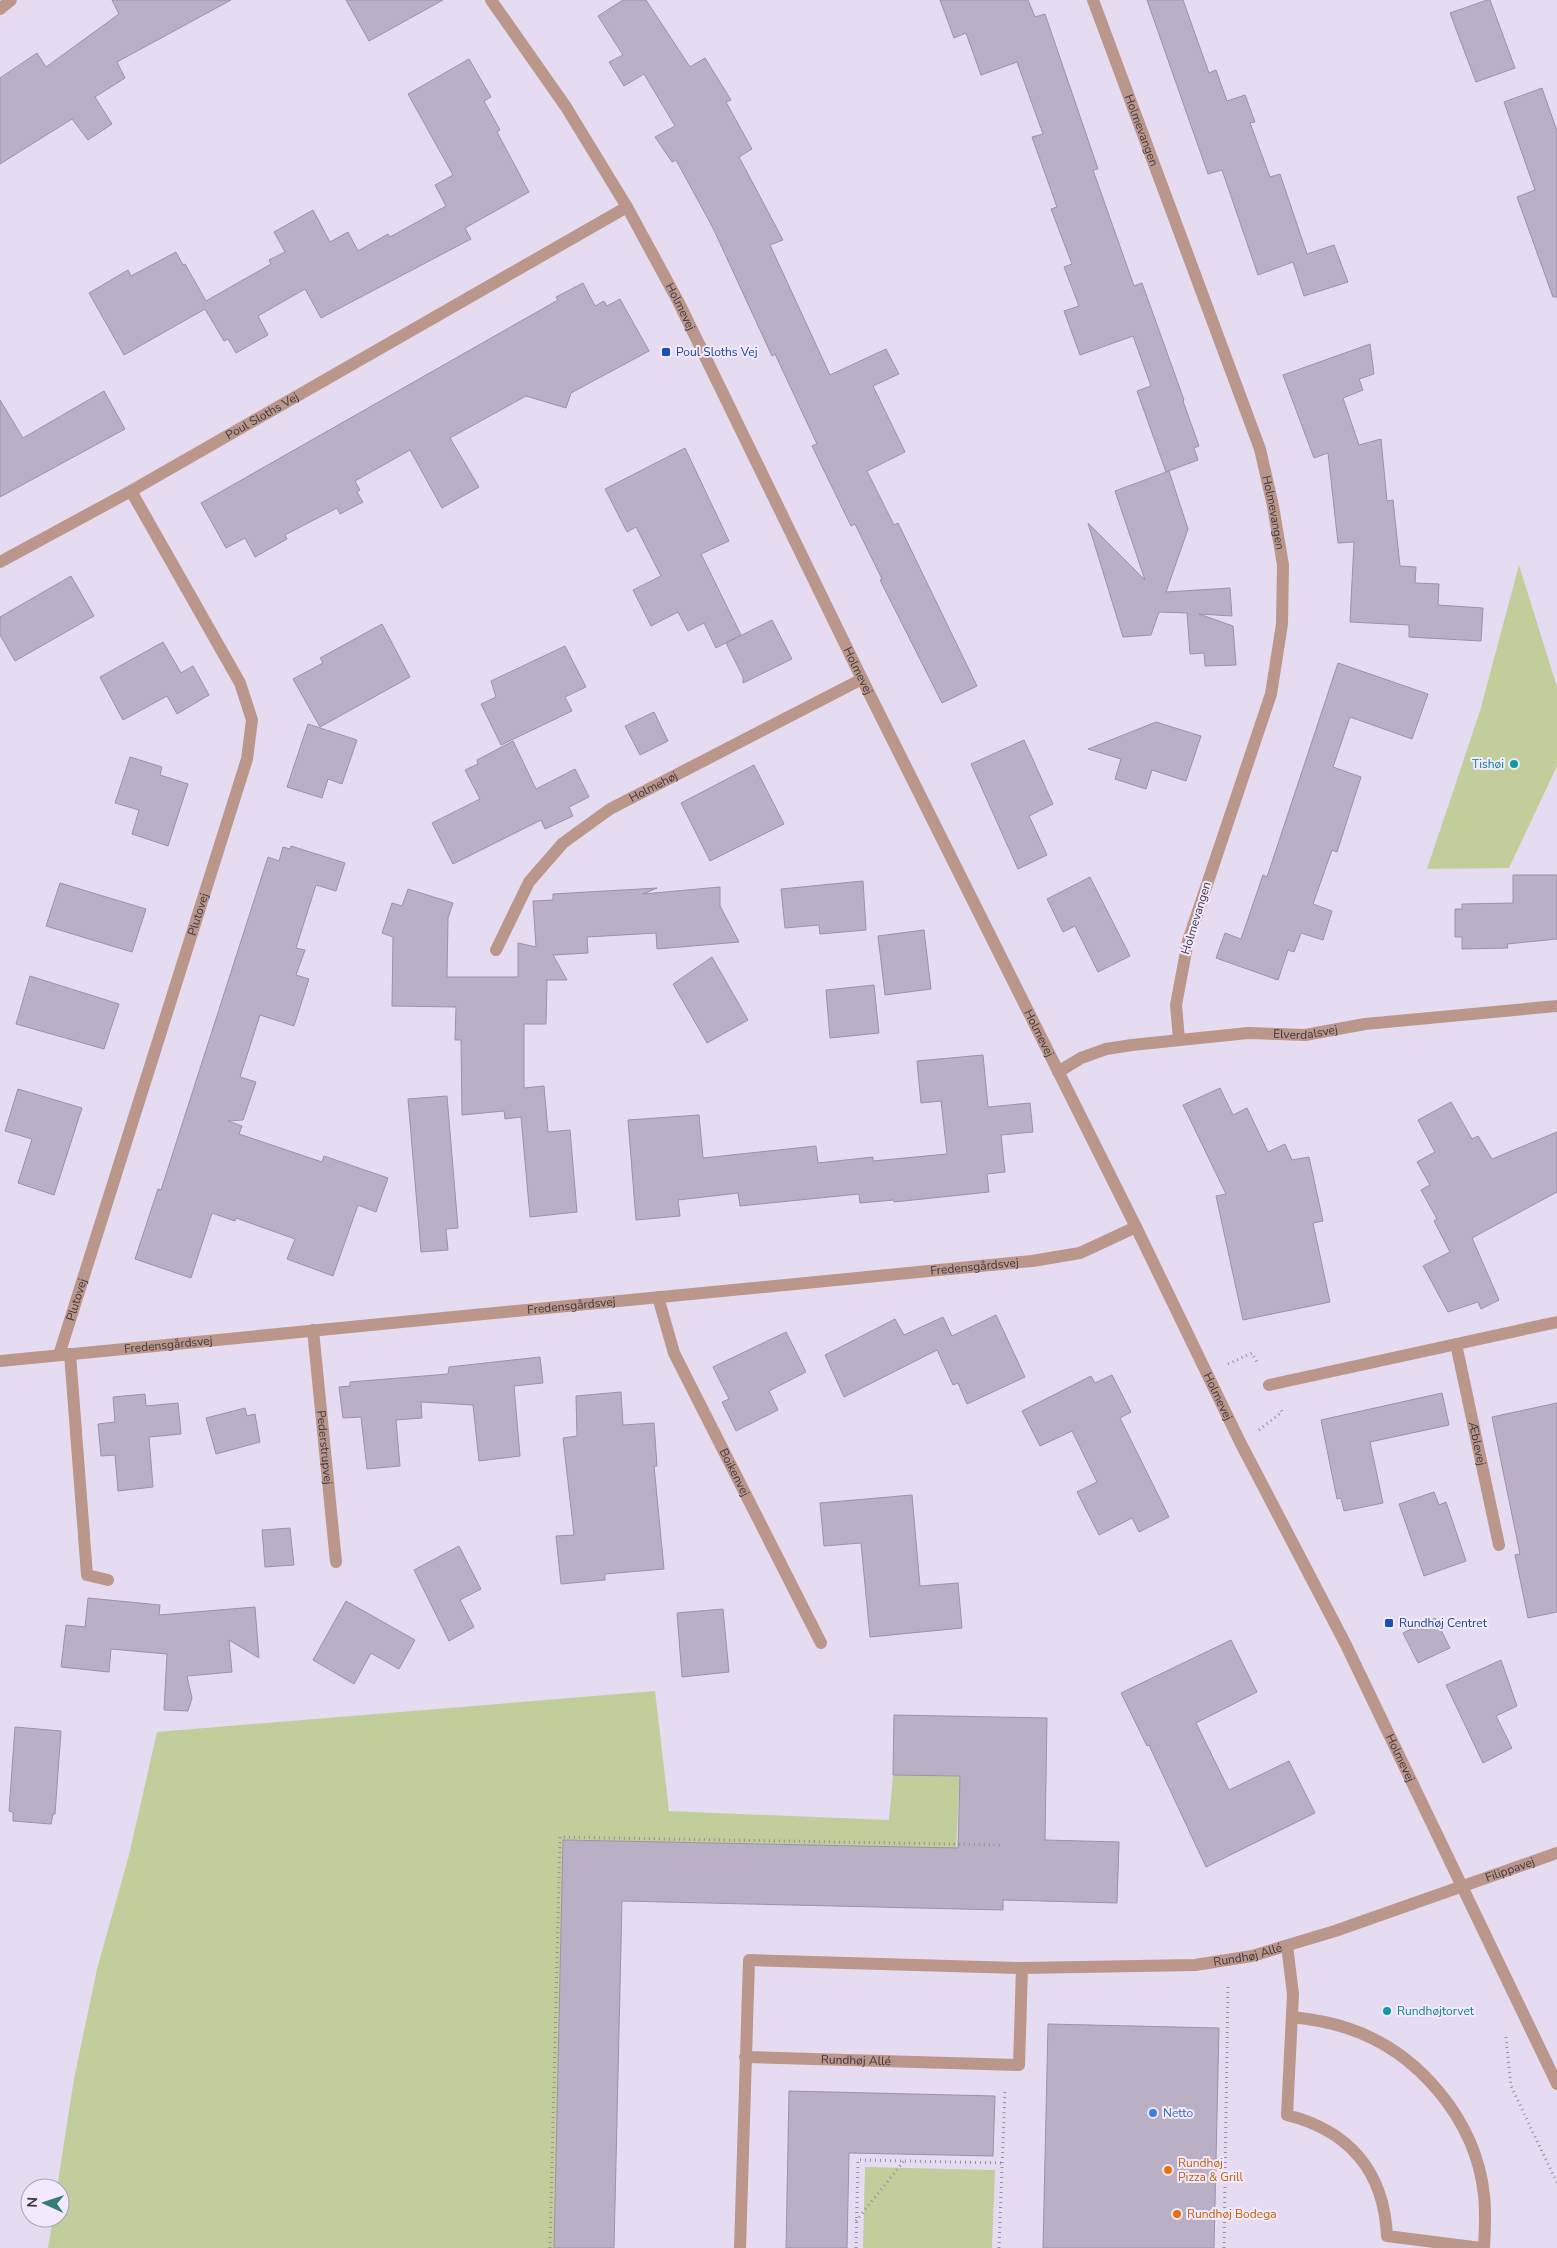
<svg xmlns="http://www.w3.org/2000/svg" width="1557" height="2248" viewBox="0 0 1557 2248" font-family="'Nunito Sans',sans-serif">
	<rect width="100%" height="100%" fill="#e6dcf2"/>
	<!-- green -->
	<path fill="#c1cd9b" d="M 1519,565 L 1557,687 L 1557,766 L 1509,868 L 1427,869 L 1480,711 Z
		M 655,1691 L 669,1811 L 889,1820 L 893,1775 L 960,1776 L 956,1848 L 563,1840 L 554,2248 L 48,2248 L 53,2218 L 60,2218 L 60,2188 L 57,2188 L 74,2079 L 97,1969 L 129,1855 L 157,1732 Z
		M 865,2167 L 995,2170 L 992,2248 L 863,2248 Z"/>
	<!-- building -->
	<path fill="#bab0c5" stroke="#9b92a7" d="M 112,0 L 231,0 L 117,62 L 125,78 L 95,97 L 112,124 L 88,140 L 72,119 L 0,164 L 0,78 L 37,53 L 46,67 L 119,14 Z
		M 346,0 L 443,0 L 369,41 Z
		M 623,0 L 646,0 L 690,67 L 705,58 L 731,100 L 726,102 L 752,149 L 739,157 L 783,240 L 770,245 L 830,375 L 886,349 L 899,374 L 873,386 L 905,452 L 867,471 L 894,525 L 898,523 L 977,686 L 942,703 L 880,580 L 882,579 L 855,524 L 851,526 L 812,446 L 817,444 L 775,354 L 772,356 L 713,228 L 676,160 L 672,162 L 655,137 L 675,126 L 644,74 L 624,86 L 609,62 L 623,55 L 598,16 Z
		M 940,0 L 1028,0 L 1035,17 L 1045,14 L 1098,169 L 1093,170 L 1134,286 L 1142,283 L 1184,400 L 1183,401 L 1199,446 L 1194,448 L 1198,460 L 1166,472 L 1137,391 L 1151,386 L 1133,336 L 1080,355 L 1064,311 L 1079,306 L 1064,267 L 1072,264 L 1051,209 L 1057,207 L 1032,137 L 1043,134 L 1017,62 L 981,75 L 966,33 L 954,38 Z
		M 1147,0 L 1183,0 L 1209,73 L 1216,70 L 1227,101 L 1245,95 L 1255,122 L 1250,123 L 1270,177 L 1280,174 L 1307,254 L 1334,245 L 1348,282 L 1304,296 L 1293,262 L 1258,275 L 1222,170 L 1208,174 Z
		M 1487,0 L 1490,0 L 1515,68 L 1476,82 L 1450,13 Z
		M 469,59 L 491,97 L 484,101 L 500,130 L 497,132 L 529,192 L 465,228 L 471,239 L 321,318 L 305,289 L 258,316 L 268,335 L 236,353 L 228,339 L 224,341 L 205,309 L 124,355 L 89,293 L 128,270 L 131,276 L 176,252 L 183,265 L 185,264 L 206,301 L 271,264 L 269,260 L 285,252 L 274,232 L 313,210 L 330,242 L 348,232 L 358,251 L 388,234 L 390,237 L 446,206 L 435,185 L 453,175 L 408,94 Z
		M 1542,88 L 1557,131 L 1557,297 L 1553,297 L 1517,197 L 1535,190 L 1504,102 Z
		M 583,283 L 595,306 L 604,301 L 607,306 L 620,299 L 649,351 L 571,393 L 566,408 L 526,396 L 450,438 L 479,487 L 442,508 L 410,450 L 355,481 L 360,490 L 357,492 L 363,502 L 340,514 L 337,508 L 285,535 L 287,539 L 255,557 L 245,538 L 226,548 L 201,503 L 558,300 L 556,297 Z
		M 1370,344 L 1374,374 L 1359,379 L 1363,390 L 1343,398 L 1359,445 L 1381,439 L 1387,501 L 1393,500 L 1400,566 L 1416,567 L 1415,583 L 1439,584 L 1438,605 L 1483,608 L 1481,641 L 1409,637 L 1409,625 L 1350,622 L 1354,542 L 1338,543 L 1328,453 L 1314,458 L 1283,375 Z
		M 104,391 L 125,429 L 0,497 L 0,400 L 23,438 Z
		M 685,448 L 729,541 L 701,554 L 741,635 L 716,648 L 704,623 L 688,631 L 678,612 L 651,626 L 633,590 L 661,576 L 636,527 L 627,532 L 605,489 Z
		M 1169,471 L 1188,529 L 1166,592 L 1230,588 L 1232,616 L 1199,614 L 1233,626 L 1236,665 L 1205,666 L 1204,653 L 1190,654 L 1187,613 L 1159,612 L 1151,635 L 1123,637 L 1088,523 L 1145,580 L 1115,491 Z
		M 71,576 L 94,616 L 15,661 L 0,635 L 0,617 Z
		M 772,620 L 792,659 L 743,683 L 743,677 L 726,643 Z
		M 382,624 L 410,677 L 320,727 L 293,679 L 323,663 L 320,658 Z
		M 163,642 L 181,673 L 193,666 L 209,695 L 177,714 L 167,696 L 123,720 L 100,677 Z
		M 565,646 L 586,687 L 565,697 L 572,711 L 501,745 L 481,704 L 496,697 L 491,681 Z
		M 1338,663 L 1428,694 L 1412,739 L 1350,717 L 1333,767 L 1361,777 L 1337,852 L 1332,850 L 1313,904 L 1332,911 L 1323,940 L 1301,933 L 1294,952 L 1288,950 L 1278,980 L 1216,958 L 1225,933 L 1241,939 L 1263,875 L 1267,877 Z
		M 654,712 L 668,741 L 640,755 L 625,726 Z
		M 1156,722 L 1201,736 L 1186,781 L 1152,770 L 1146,789 L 1115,779 L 1121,759 L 1088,749 Z
		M 308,724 L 357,740 L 342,784 L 328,779 L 322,798 L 287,787 Z
		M 1024,740 L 1053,804 L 1029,816 L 1047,855 L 1018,869 L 971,764 Z
		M 513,741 L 536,789 L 575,769 L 589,797 L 569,807 L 573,816 L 545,829 L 541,820 L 453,864 L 432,823 L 480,799 L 465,770 L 478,764 L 477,760 Z
		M 130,757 L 162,767 L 160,775 L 188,784 L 168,846 L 132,834 L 139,810 L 115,803 Z
		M 754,765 L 784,824 L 710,861 L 681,803 Z
		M 291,846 L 345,863 L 336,891 L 316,885 L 296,948 L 305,950 L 296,975 L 309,979 L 294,1026 L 260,1015 L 240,1077 L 256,1082 L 243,1120 L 228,1121 L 242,1126 L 239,1134 L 322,1162 L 324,1156 L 388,1178 L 376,1212 L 358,1205 L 333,1276 L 287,1259 L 295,1239 L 236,1218 L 235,1221 L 212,1213 L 191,1278 L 135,1259 L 158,1189 L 161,1190 L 268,857 L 279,861 L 283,847 L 290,849 Z
		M 1513,875 L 1557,875 L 1557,939 L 1507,944 L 1508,948 L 1462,949 L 1462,937 L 1455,937 L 1455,909 L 1462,909 L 1462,904 L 1513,903 Z
		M 1090,877 L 1130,956 L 1098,972 L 1075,926 L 1063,932 L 1047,899 Z
		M 863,881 L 866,930 L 820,934 L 819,925 L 785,928 L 781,889 Z
		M 60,883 L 146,909 L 132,952 L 46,926 Z
		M 720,887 L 720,906 L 739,942 L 657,949 L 656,933 L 587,937 L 588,953 L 553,955 L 567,980 L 547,980 L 546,1024 L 524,1024 L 524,1088 L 544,1086 L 548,1132 L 570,1130 L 577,1212 L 530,1217 L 521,1117 L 505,1119 L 504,1111 L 462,1115 L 461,1040 L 455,1040 L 456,1007 L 392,1006 L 393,937 L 382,933 L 392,903 L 402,906 L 408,889 L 453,903 L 448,918 L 447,977 L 518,977 L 518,943 L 536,947 L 533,901 L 553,900 L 553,894 L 657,888 L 643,894 Z
		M 924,930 L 931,989 L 885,995 L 878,936 Z
		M 712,957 L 748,1020 L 707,1043 L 673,984 Z
		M 30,976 L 119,1004 L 104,1049 L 16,1024 Z
		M 874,985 L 879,1033 L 830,1038 L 826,990 Z
		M 983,1055 L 988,1107 L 1030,1103 L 1033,1132 L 1001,1135 L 1005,1172 L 987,1174 L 989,1192 L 894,1202 L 894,1200 L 860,1203 L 859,1194 L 740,1206 L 738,1193 L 678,1200 L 680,1216 L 636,1220 L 628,1120 L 699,1115 L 703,1158 L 816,1146 L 818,1163 L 873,1157 L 873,1161 L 947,1154 L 941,1101 L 921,1103 L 917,1061 Z
		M 1220,1088 L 1233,1115 L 1247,1108 L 1268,1152 L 1285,1144 L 1292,1160 L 1309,1157 L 1323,1221 L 1313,1223 L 1330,1302 L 1243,1320 L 1216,1196 L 1226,1194 L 1183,1105 Z
		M 18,1089 L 82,1108 L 54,1195 L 18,1183 L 32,1139 L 5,1131 Z
		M 447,1096 L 458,1228 L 446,1229 L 448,1250 L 421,1252 L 408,1099 Z
		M 1451,1102 L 1472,1139 L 1478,1136 L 1492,1159 L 1557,1132 L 1557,1192 L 1472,1238 L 1499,1300 L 1481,1309 L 1478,1302 L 1448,1312 L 1423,1266 L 1450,1252 L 1434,1221 L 1437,1219 L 1421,1190 L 1430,1185 L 1417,1162 L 1435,1152 L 1418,1120 Z
		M 996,1315 L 1025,1377 L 967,1404 L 958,1383 L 953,1385 L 937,1350 L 844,1397 L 825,1355 L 895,1319 L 904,1335 L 943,1317 L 952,1336 Z
		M 786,1332 L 806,1372 L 769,1391 L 778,1410 L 736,1431 L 722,1402 L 729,1399 L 713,1367 Z
		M 540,1357 L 543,1383 L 514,1386 L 520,1456 L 479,1461 L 473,1405 L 421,1402 L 422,1418 L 396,1420 L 400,1466 L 367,1469 L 361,1417 L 343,1418 L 339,1387 L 350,1386 L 350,1382 L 448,1374 L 449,1367 Z
		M 1112,1375 L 1131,1412 L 1120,1418 L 1169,1517 L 1139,1532 L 1132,1518 L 1099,1535 L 1077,1492 L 1097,1482 L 1072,1431 L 1040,1446 L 1022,1411 L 1091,1376 L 1095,1383 Z
		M 621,1392 L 623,1425 L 654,1423 L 657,1466 L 654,1466 L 664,1569 L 605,1574 L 605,1580 L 561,1584 L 556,1536 L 574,1535 L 563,1438 L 577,1436 L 576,1396 Z
		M 1442,1393 L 1449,1425 L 1370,1442 L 1383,1503 L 1344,1511 L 1341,1498 L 1337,1499 L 1321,1420 Z
		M 145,1394 L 146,1406 L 178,1403 L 181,1434 L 149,1437 L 153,1487 L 118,1491 L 115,1455 L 101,1456 L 98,1424 L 115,1422 L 113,1397 Z
		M 1557,1403 L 1557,1612 L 1528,1618 L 1515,1555 L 1520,1554 L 1492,1417 Z
		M 245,1408 L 247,1416 L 255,1414 L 260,1442 L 216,1454 L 206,1418 Z
		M 1434,1492 L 1439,1505 L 1446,1502 L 1466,1561 L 1424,1576 L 1399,1504 Z
		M 912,1495 L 920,1586 L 958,1583 L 962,1628 L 870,1637 L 861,1543 L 824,1546 L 820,1503 Z
		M 290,1528 L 294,1565 L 265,1567 L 262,1530 Z
		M 459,1546 L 481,1589 L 460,1600 L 474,1627 L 449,1641 L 414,1570 Z
		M 88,1598 L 160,1605 L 159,1615 L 255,1607 L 259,1658 L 229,1640 L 232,1672 L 187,1676 L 192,1698 L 188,1711 L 164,1710 L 167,1654 L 111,1649 L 109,1672 L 61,1667 L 66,1625 L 85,1627 Z
		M 346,1601 L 415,1640 L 399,1669 L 371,1653 L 354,1684 L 313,1660 Z
		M 723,1609 L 729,1672 L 682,1677 L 677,1613 Z
		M 1435,1618 L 1450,1648 L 1418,1663 L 1403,1633 Z
		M 1231,1640 L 1257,1692 L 1196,1723 L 1229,1790 L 1289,1761 L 1315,1813 L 1206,1867 L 1149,1745 L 1147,1746 L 1121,1693 Z
		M 1501,1660 L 1517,1706 L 1496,1716 L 1512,1748 L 1483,1763 L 1446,1685 Z
		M 894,1715 L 1047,1718 L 1045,1840 L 1119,1842 L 1117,1903 L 1003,1900 L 1003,1910 L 622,1901 L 614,2248 L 554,2248 L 563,1840 L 958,1848 L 960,1776 L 893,1775 Z
		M 15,1727 L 61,1731 L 55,1814 L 53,1814 L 51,1824 L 13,1821 L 13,1812 L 9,1811 Z
		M 1048,2024 L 1219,2028 L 1214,2248 L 1043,2248 Z
		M 789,2091 L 995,2096 L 993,2156 L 849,2153 L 847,2248 L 786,2248 Z"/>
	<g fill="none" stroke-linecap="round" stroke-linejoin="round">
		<!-- path -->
		<path stroke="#958e9e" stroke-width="3" stroke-dasharray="1 4" stroke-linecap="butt" d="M 1228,1364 L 1252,1353 L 1258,1364
			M 1259,1430 L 1282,1412 L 1280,1407
			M 1506,2037 L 1511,2086 L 1557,2183
			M 856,2221 L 904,2161
			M 550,2248 L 560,1837 L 1003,1845
			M 856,2248 L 858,2160 L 1003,2163
			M 999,2248 L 1005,2089
			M 1224,2248 L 1228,1984"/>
		<!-- minor -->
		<g stroke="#bb968a" stroke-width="12">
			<path id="s1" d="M 491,0 L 566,107 L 627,207 L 678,301 L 862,679 L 1136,1227 L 1241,1444 L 1345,1643 L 1557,2084"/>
			<path id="s2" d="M 1093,0 L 1260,449 L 1273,506 L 1283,565 L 1282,624 L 1271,694 L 1188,941 L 1176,1005 L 1179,1039"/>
			<path d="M 0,9 L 11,0"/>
			<path id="s3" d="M 0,562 L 131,491 L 627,207"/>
			<path id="s4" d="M 496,950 L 529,882 L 563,843 L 610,809 L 862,679"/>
			<path id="s5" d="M 1058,1072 L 1081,1058 L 1106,1049 L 1132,1045 L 1248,1033 L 1305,1035 L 1365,1024 L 1557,1006"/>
			<path id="s6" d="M 658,1297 L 674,1353 L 821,1643"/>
			<path id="s7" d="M 313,1330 L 336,1562"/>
			<path id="s8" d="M 1456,1344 L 1499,1545"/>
			<path d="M 70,1354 L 87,1575 L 108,1580"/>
			<path id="s9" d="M 59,1355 L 247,759 L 252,720 L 240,683 L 131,491"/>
			<path id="s10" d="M 0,1361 L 1032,1261 L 1080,1253 L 1136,1227"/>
			<path d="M 1269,1385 L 1557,1322"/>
			<path d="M 1287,1946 L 1293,1994 L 1287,2115 C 1350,2131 1384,2172 1387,2236 L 1481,2248"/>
			<path d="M 1292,2017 C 1311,2019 1329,2022 1347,2028 C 1418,2051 1476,2120 1484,2195 C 1486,2213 1485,2230 1484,2248"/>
			<path id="s11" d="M 745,2057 L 1019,2065 L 1022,1968"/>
			<path id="s12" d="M 740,2248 L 749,1960 L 1022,1968 L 1195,1965 L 1252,1956 L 1335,1931 L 1557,1853"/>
		</g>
	</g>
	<!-- markers -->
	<g fill="#1a4fb4" stroke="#f2eafc" stroke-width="2">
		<rect x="661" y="347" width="10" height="10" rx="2.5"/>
		<rect x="1384" y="1618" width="10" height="10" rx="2.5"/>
	</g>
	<g fill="#0f9aa8" stroke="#f2eafc" stroke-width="2">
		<circle cx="1514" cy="764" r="5"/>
		<circle cx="1387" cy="2011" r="5"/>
	</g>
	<circle fill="#3f7fe0" stroke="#f2eafc" stroke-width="2" cx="1153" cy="2113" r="5"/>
	<g fill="#e8710a" stroke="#f2eafc" stroke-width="2">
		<circle cx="1168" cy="2170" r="5"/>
		<circle cx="1177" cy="2214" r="5"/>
	</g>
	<g text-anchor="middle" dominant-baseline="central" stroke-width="4" stroke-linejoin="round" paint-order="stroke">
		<!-- street labels -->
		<g font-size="12" fill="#3d3942" stroke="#f2eafc">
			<text stroke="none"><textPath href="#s2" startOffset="139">Holmevangen</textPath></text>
			<text stroke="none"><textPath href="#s1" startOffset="361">Holmevej</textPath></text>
			<text stroke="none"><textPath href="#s3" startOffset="300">Poul Sloths Vej</textPath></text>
			<text stroke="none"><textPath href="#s2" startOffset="544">Holmevangen</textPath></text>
			<text stroke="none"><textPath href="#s1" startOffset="766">Holmevej</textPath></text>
			<text stroke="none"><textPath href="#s4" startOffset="234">Holmehøj</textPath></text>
			<text stroke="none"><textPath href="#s9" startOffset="462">Plutovej</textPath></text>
			<text transform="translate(1196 918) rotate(-73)">Holmevangen</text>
			<text stroke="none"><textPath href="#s5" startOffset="254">Elverdalsvej</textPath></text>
			<text stroke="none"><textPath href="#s1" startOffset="1171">Holmevej</textPath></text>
			<text stroke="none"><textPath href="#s10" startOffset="979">Fredensgårdsvej</textPath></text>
			<text stroke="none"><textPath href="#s9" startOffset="58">Plutovej</textPath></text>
			<text stroke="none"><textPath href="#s10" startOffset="574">Fredensgårdsvej</textPath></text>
			<text stroke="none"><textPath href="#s10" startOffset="169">Fredensgårdsvej</textPath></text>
			<text stroke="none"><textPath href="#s1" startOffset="1576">Holmevej</textPath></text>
			<text stroke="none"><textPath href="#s8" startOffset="102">Æblevej</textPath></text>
			<text stroke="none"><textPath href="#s7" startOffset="118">Pederstrupvej</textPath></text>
			<text stroke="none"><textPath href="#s6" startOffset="192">Boikenvej</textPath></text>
			<text stroke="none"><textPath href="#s1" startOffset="1981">Holmevej</textPath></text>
			<text stroke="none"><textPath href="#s12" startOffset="1064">Filippavej</textPath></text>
			<text stroke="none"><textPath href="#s12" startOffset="788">Rundhøj Allé</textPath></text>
			<text stroke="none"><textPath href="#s11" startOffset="111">Rundhøj Allé</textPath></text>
		</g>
		<!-- transit labels -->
		<g font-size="12" fill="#164399" stroke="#f2eafc" text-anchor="start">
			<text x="676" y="352">Poul Sloths Vej</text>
			<text x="1399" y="1623">Rundhøj Centret</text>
		</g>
		<!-- culture labels -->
		<g font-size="12" fill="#0d838f" stroke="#f2eafc" text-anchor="end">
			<text x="1504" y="764">Tishøi</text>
			<text x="1397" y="2011" text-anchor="start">Rundhøjtorvet</text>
		</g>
		<!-- shop labels -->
		<g font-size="12" fill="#366cbe" stroke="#f2eafc" text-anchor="start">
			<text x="1163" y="2113">Netto</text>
		</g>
		<!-- food labels -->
		<g font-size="12" fill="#c56008" stroke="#f2eafc" text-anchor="start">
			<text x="1178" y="2163">Rundhøj<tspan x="1178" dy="14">Pizza &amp; Grill</tspan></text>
			<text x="1187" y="2214">Rundhøj Bodega</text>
		</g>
	</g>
	<!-- north arrow -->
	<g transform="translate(45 2203) rotate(273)"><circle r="24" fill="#f2eafc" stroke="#aaa3b2"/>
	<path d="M0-4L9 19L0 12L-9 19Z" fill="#337c79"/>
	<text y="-8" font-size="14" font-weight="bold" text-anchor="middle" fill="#3d3942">N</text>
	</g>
</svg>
